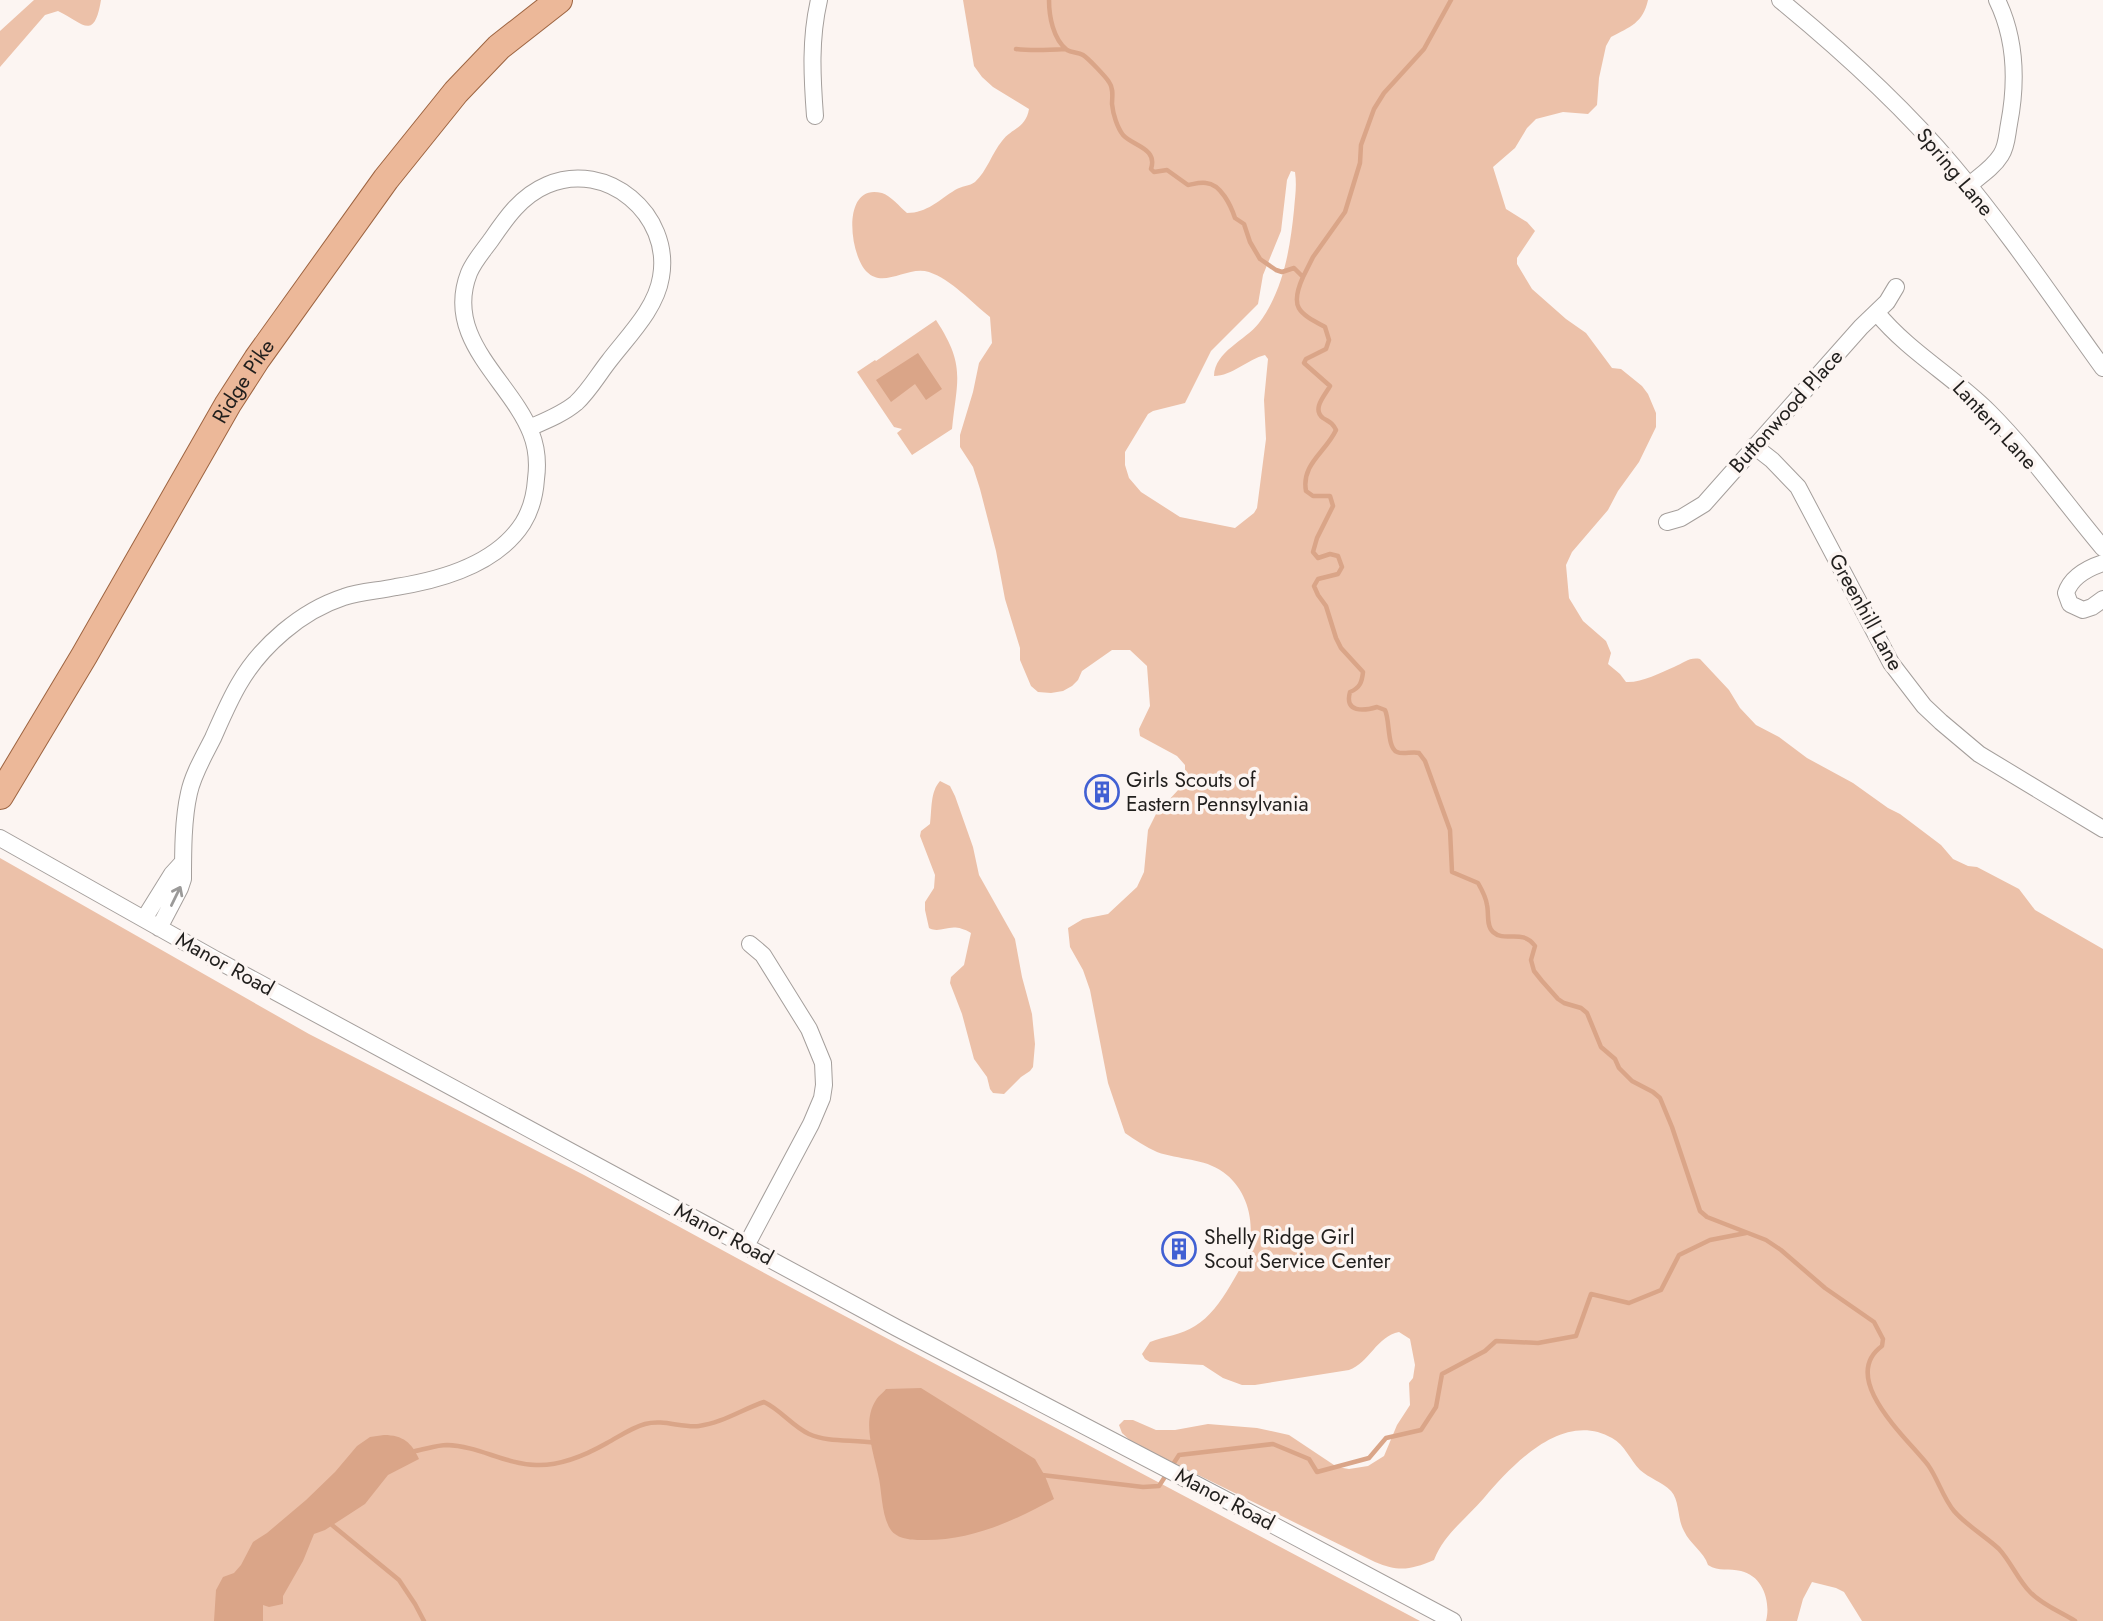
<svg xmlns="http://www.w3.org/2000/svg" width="2103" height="1621" viewBox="0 0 2103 1621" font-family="Jost,sans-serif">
	<rect width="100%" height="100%" fill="#fcf5f2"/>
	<!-- green -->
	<path fill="#ecc1a9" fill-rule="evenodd" d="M 34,0 L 101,0 C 94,42 83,23 58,11 L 45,15 L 0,67 L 0,31 Z
		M 963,0 L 1648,0 C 1643,23 1630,27 1611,37 L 1606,46 L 1599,78 L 1597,105 L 1588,114 L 1563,112 L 1536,119 L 1527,128 L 1515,148 L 1493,167 L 1506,209 L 1527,222 L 1535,231 L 1517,258 L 1517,264 L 1532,289 L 1566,319 L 1586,333 L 1612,368 L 1621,369 L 1642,386 L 1648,394 L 1656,413 L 1656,427 L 1639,462 L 1618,491 L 1608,510 L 1572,552 L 1566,565 L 1569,598 L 1583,621 L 1606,641 L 1611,653 L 1608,664 L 1620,674 L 1626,682 C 1641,683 1660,673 1674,667 C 1684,663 1689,657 1700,659 L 1729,690 L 1740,708 L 1756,725 L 1779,737 L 1807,758 L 1853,783 L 1888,808 L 1900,814 L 1941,845 L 1953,859 L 1968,866 L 1977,867 L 2019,889 L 2035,910 L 2103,949 L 2103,1621 L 1862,1621 L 1844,1592 L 1836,1588 L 1812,1582 L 1803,1599 L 1797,1621 L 1766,1621 C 1771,1602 1763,1576 1741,1571 C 1729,1568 1719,1572 1708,1565 C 1704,1552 1690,1544 1684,1531 C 1677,1519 1680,1501 1671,1491 C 1662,1482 1649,1478 1640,1470 C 1630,1460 1625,1445 1612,1438 C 1563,1410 1513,1464 1484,1498 C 1466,1519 1444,1534 1434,1560 C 1410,1570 1399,1572 1375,1562 L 1133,1443 L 1122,1433 L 1119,1425 L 1124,1420 L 1133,1420 L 1156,1430 L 1175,1430 L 1208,1424 L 1257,1428 L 1289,1435 L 1337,1467 L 1349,1469 L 1368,1466 L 1384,1456 L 1397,1425 L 1410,1405 L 1409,1383 L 1413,1378 L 1415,1365 L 1410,1339 L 1399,1332 C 1377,1336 1369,1363 1349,1370 L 1255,1385 L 1242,1385 L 1223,1378 L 1203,1365 L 1150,1362 L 1145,1359 L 1142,1354 L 1150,1342 C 1165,1336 1181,1335 1195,1326 C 1209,1318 1221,1301 1230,1286 C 1237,1274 1245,1262 1248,1248 C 1256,1221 1246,1188 1223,1172 C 1204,1158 1179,1160 1157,1152 C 1146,1147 1135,1140 1125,1133 L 1108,1083 L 1090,990 L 1083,970 L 1070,947 L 1068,928 L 1083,919 L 1108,914 L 1137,887 L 1144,872 L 1148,830 L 1156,814 L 1179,789 L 1185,780 L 1185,765 L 1177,756 L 1140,736 L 1139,729 L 1150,706 L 1147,666 L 1130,650 L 1112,650 L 1082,671 L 1078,680 L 1072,686 L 1063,691 L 1051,693 L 1038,692 L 1031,686 L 1020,660 L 1020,648 L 1005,599 L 996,551 L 980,489 L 973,467 L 960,447 L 960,435 L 973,392 L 979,363 L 992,343 L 990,317 C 971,302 952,280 929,272 C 908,265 884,289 867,272 C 849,255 841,182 882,193 C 890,195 900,207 907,213 C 927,213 939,200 955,190 C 961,186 970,186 975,182 C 987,171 992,153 1002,141 C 1012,128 1026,128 1029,109 L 993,87 L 982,77 L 974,66 ZM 1291,171 L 1295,172 C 1297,186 1295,197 1294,210 C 1290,250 1283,291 1259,323 C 1245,341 1215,351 1214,376 C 1232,376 1248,359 1265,355 L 1268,359 L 1264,400 L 1266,439 L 1257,508 L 1254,513 L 1235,528 L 1180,517 L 1141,492 L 1129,478 L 1125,465 L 1125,452 L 1148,414 L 1153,411 L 1185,403 L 1211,351 L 1258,304 L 1263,275 L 1281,231 L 1287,180 Z
		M 936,320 C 966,366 957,379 952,429 L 912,455 L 897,433 L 902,429 L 894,427 L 857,372 L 875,360 L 876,361 Z
		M 940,781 L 950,786 L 955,796 L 973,847 L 979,875 L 1015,939 L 1022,977 L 1032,1014 L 1035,1044 L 1033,1067 L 1030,1071 L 1021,1077 L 1004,1094 L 993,1093 L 990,1089 L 987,1077 L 974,1059 L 962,1014 L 950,983 L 951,977 L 964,965 L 971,933 C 950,920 942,935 929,928 L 925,910 L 925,902 L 934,888 L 935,875 L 920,836 L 921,831 L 930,824 C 932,810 930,792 940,781 Z
		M 0,858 L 309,1034 L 584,1175 L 792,1288 L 1420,1621 L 0,1621 Z"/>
	<!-- water -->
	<path fill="#daa588" d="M 918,353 L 942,389 L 926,400 L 915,384 L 891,402 L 876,380 Z
		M 921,1388 L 1035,1459 L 1045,1476 L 1054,1499 C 1012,1522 970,1541 922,1540 C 910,1540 895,1539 889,1527 C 881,1512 882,1490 878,1474 C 873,1451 862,1421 876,1400 C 879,1395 883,1393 886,1389 Z
		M 384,1435 C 403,1435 412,1443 419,1459 L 388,1475 L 365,1504 L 325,1530 L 314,1534 L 303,1561 L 283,1596 L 283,1604 L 269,1607 L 263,1605 L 263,1621 L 214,1621 L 216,1590 L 223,1577 L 234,1573 L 241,1565 L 253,1542 L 267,1533 L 306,1500 L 335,1472 L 357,1446 L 370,1437 Z"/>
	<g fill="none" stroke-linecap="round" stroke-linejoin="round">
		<!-- stream -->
		<path stroke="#daa588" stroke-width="4.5" d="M 1049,0 C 1049,16 1053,39 1067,50 C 1072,53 1078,52 1083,55 C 1088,58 1106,77 1109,82 C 1114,89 1112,97 1112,104 C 1113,114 1117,127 1123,135 C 1133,146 1158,148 1151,169 L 1154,172 L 1167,170 L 1188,185 C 1194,184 1200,182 1206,183 C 1221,184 1231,206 1235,218 L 1244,224 L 1250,242 L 1260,259 L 1276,270 L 1282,272 L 1294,268 L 1303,277 C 1289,308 1299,313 1325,327 L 1329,340 L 1326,349 L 1306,359 L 1304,363 L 1330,386 C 1326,394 1311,409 1323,418 C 1329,422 1332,422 1336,430 C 1326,452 1301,464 1306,491 L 1313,496 L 1330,496 L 1333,506 L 1317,538 L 1313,552 L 1318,558 L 1330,554 L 1338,556 L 1342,567 L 1338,574 L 1318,579 L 1314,586 L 1318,595 L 1326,606 L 1336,638 L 1341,648 L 1363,672 C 1362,682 1360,688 1350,692 C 1344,713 1364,711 1377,707 L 1385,710 C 1390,720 1387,748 1397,752 C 1403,755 1412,751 1419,753 L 1425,761 L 1450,830 L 1452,872 L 1478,883 C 1482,890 1486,897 1487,905 C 1489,913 1486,926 1493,932 C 1505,943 1522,928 1535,946 L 1531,960 L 1534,971 L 1542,981 L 1558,999 L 1564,1003 L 1581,1008 L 1587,1013 L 1601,1047 L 1615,1059 L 1619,1068 L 1632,1081 L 1653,1092 L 1660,1098 L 1672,1127 L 1700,1211 L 1707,1217 L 1766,1240 L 1781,1250 L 1825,1288 L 1874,1322 L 1883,1339 L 1882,1346 C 1838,1378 1907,1438 1928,1465 C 1938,1479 1943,1498 1954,1511 C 1966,1525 1985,1536 1999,1549 C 2011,1562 2018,1580 2030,1592 C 2042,1605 2061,1612 2075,1621
			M 1016,49 C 1033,51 1049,50 1065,49
			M 1303,277 L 1313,257 L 1345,212 L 1360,163 L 1361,145 L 1374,109 L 1384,93 L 1424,49 L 1451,0
			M 415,1451 C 426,1449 437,1445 447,1445 C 478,1446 505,1464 536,1465 C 561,1466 586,1455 607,1443 C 620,1436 631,1428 645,1424 C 663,1419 682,1428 699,1426 C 722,1423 743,1409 764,1402 C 781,1410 792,1426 809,1434 C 829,1443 854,1439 875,1443
			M 1042,1475 L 1143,1487 L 1159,1486 L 1179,1455 L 1273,1444 L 1309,1459 L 1317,1472 L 1369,1458 L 1386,1438 L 1421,1430 L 1436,1407 L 1442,1374 L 1485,1351 L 1496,1341 L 1538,1343 L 1576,1336 L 1591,1294 L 1629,1303 L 1661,1290 L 1679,1255 L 1710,1240 L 1746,1233
			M 332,1525 L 399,1580 L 415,1604 L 424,1621"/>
		<!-- minor casing -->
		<g stroke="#a59f9c" stroke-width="18">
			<path id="minor" d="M 1780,0 C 1842,51 1902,105 1953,166 C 2007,230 2054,300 2103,368
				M 815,116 C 812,76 810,39 819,0
				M 1969,185 C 1980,176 1993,168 2001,155 C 2007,146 2007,134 2009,124 C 2017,82 2016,39 1997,0
				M 1877,313 C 1908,351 1954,377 1989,412 C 2031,454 2065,503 2103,548
				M 1754,446 L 1772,460 L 1798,487 L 1891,663 L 1924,706 L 1941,722 L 1979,754 L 2103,829
				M 1667,522 L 1681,518 L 1704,504 L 1861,327 L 1887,302 L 1896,287
				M 2103,563 C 2088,568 2071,577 2066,593 L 2070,604 L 2083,610 L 2092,607 L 2103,599
				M 0,838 L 213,958 L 897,1328 L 1230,1502 L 1453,1621
				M 144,919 L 172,874 L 183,862
				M 159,928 L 180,888 L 183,879 C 183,852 183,819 189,793 C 193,774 204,756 213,738 C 221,720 229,701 239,684 C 261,646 301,611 344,597 C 361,591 379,591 396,587 C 441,580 497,564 523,523 C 531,510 535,494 536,479 C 538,464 537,448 531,433 C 511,381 443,339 469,273 C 474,261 483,251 491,240 C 506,218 521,196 547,185 C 607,159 672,215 661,277 C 656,309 628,336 609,361 C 598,375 589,391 576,403 C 563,414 545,421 529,428
				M 746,1246 L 811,1124 L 822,1098 L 824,1085 L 823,1063 L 809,1029 L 763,955 L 750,944"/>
		</g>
		<!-- primary casing -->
		<g stroke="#9d6441" stroke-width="28">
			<g id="primary">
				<path id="s1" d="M 0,796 L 84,656 L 228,404 L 257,359 L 386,179 L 456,92 L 499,47 L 559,0"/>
			</g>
		</g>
		<!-- minor -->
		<use href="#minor" stroke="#fff" stroke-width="16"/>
		<!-- primary -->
		<use href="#primary" stroke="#ecb899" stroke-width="26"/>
	</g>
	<!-- one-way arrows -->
	<defs><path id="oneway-shaft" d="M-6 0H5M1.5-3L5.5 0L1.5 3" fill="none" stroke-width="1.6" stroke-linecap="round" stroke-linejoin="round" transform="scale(1.75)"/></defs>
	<use stroke="#9b9a99" href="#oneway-shaft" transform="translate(176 896) rotate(-64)"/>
	<!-- icons -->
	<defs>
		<g id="building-ring" transform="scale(1.75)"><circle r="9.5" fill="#fcf5f2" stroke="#4160d3" stroke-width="1.5"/><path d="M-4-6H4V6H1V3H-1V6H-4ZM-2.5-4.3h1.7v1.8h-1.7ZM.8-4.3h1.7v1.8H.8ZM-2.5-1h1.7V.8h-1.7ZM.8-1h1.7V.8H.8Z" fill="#4160d3"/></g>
	</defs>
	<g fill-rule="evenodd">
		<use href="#building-ring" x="1102" y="792"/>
		<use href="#building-ring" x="1179" y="1249"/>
	</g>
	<g text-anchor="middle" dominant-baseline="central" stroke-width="7" stroke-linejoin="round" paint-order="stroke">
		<!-- street labels -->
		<g font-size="21" fill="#211f1d" stroke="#fcf5f2">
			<text transform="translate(1955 172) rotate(50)">Spring Lane</text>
			<text stroke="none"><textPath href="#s1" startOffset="481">Ridge Pike</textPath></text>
			<text transform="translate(1786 411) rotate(-48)">Buttonwood Place</text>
			<text transform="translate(1995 425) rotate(47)">Lantern Lane</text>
			<text transform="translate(1866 612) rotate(61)">Greenhill Lane</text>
			<text transform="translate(225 964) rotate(29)">Manor Road</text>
			<text transform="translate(724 1234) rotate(28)">Manor Road</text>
			<text transform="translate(1225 1499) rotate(28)">Manor Road</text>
		</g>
		<!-- poi labels -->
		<g font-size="21" fill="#211f1d" stroke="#fcf5f2" text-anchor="start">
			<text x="1126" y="780">Girls Scouts of<tspan x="1126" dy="24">Eastern Pennsylvania</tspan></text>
			<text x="1204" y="1237">Shelly Ridge Girl<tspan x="1204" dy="24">Scout Service Center</tspan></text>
		</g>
	</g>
</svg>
